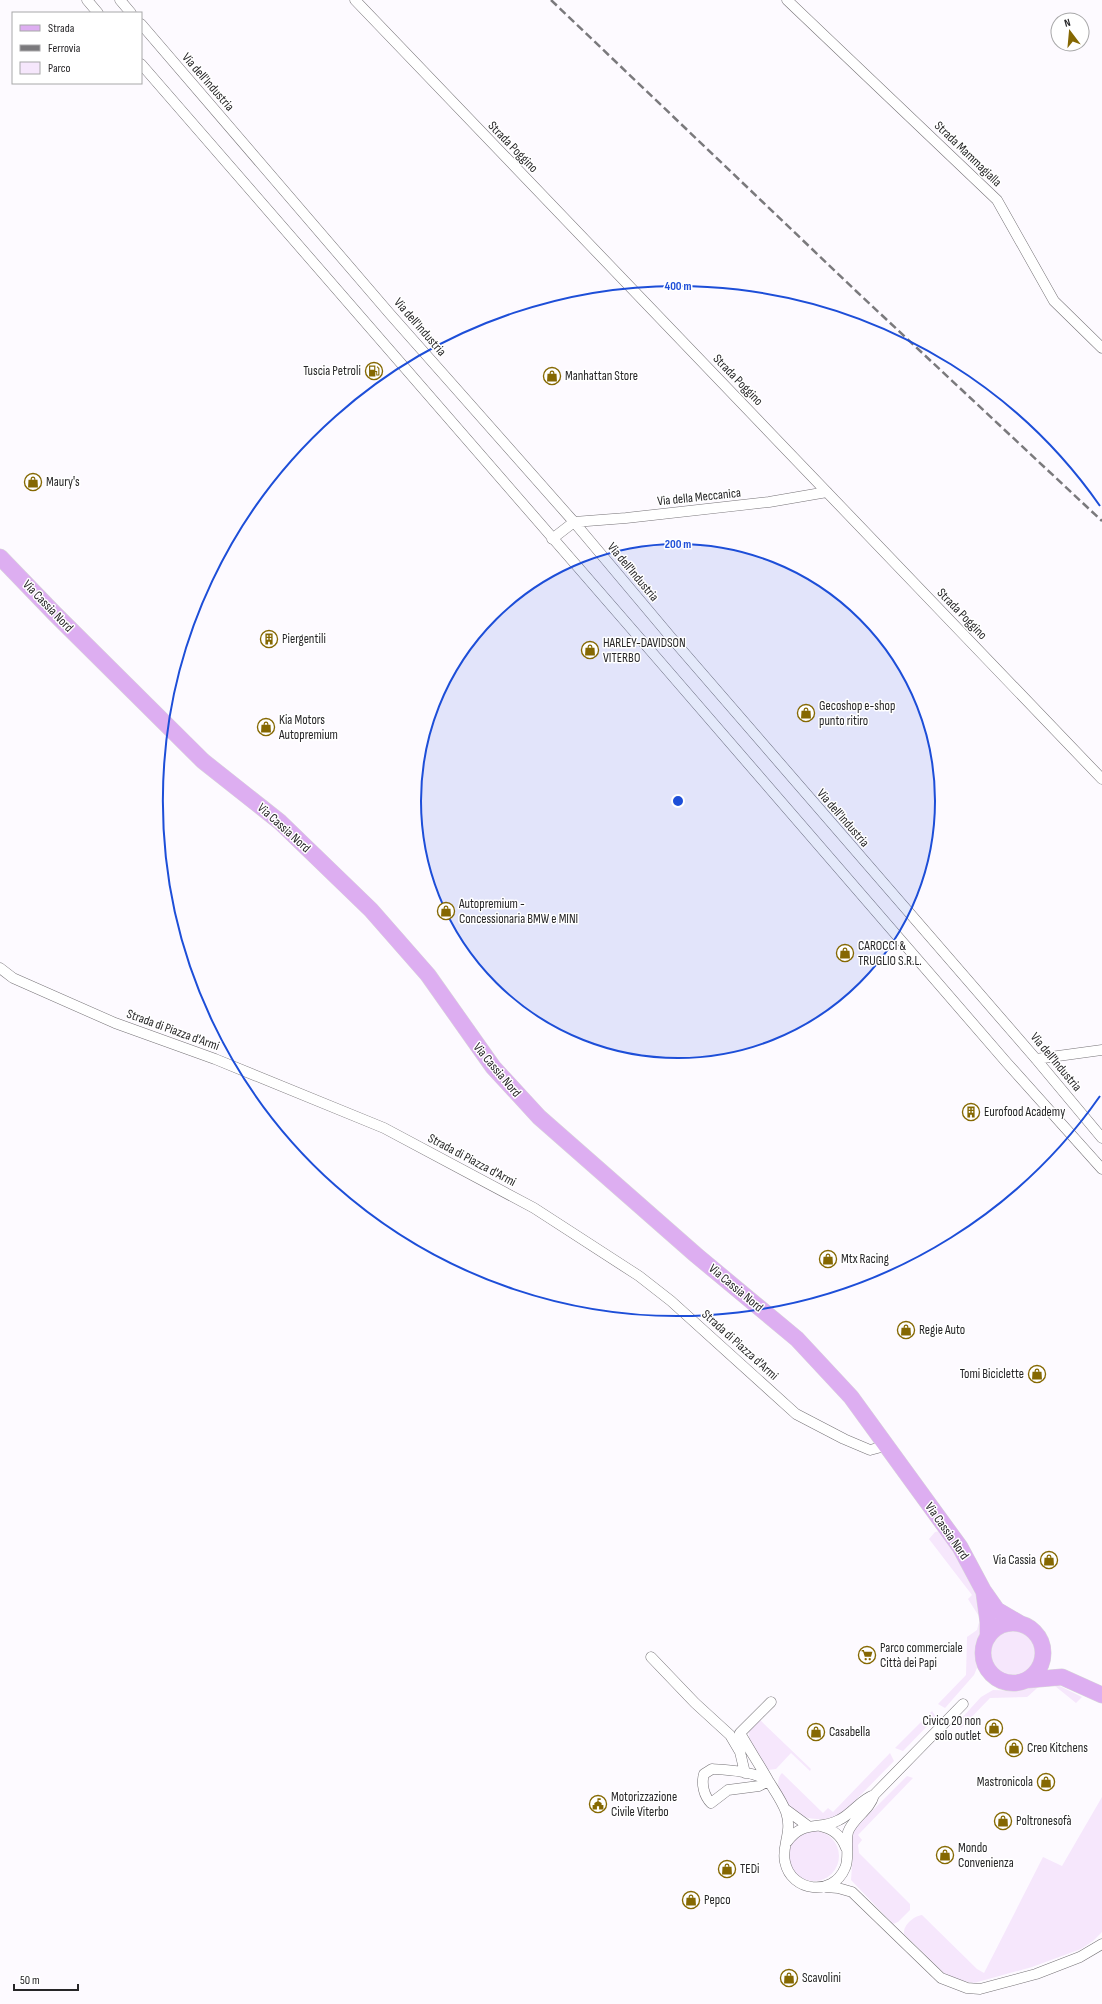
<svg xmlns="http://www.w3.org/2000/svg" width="1102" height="2004" viewBox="0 0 1102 2004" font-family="'Sofia Sans Condensed',sans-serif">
	<rect width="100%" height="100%" fill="#fdfaff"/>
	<!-- green -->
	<path fill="#f6e7fc" d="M 940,1531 L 959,1561 L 984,1610 L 983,1628 L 975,1645 L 977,1668 L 974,1675 L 945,1708 L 938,1704 L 966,1675 L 967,1637 L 977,1630 L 980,1618 L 968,1599 L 972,1595 L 929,1539 L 935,1532 Z
		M988 1653a26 26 0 1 1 52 0a26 26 0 1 1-52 0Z
		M 1052,1682 L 1082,1697 L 1076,1703 L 1055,1686 C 1041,1679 1036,1691 1027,1697 L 990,1698 L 961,1728 L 959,1726 L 960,1720 L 981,1697 L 993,1690 L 1017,1691 Z
		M 932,1711 L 936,1717 L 903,1751 L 895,1748 Z
		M 759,1719 L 811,1769 L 810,1771 L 791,1753 L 776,1769 L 768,1770 C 762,1761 747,1745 749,1732 C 750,1727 756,1723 759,1719 Z
		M 890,1753 L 894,1761 L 840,1816 C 828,1820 810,1821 798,1814 C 786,1807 771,1785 782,1773 L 823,1813 L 828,1808 L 833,1812 Z
		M 907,1776 L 913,1778 L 858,1835 L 862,1840 L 858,1845 L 859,1853 L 910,1904 L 910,1910 L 898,1922 L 893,1924 L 851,1880 L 853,1852 L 850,1837 L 859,1824 Z
		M 1102,1797 L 1102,1932 L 1093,1941 L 1081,1949 L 1032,1967 L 974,1983 L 958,1980 L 944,1973 L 904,1934 C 903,1925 914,1916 922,1915 L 977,1969 L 984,1973 L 1043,1857 L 1062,1866 Z
		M789 1856a25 25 0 1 1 50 0a25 25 0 1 1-50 0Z"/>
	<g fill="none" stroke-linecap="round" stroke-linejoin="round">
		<!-- street casing -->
		<g stroke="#757276" stroke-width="11">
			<path id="street" d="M 87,0 L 98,13
				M 120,0 L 131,13
				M 355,0 L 1102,779
				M 787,0 L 997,200 L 1054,301 L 1102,348
				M 141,24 L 390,314 L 574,522 L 674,641 L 1036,1059 L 1102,1138
				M 141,64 L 656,657 L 1007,1063 L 1102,1169
				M 552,539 L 574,522 L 626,518 L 769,502 L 827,492
				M 0,968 L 13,978 L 115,1023 L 215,1059 L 384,1128 L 534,1208 L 639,1276 L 671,1301 L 796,1414 L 844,1439 L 870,1450 L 885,1446
				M 1036,1059 L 1102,1050
				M 651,1657 L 695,1703 L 730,1735 L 740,1752 L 745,1773
				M 771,1702 L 740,1733 C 749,1749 759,1764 768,1780 C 774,1790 782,1801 786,1812 C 793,1833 781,1846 785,1862 C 791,1892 833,1897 845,1868 C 850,1857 845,1844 848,1832 C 853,1818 870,1810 874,1795
				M 712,1769 C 729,1770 753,1771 768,1781 L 759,1786 L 728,1790 L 711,1803 C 704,1796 701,1784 704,1774 Z
				M 785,1809 L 808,1826
				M 820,1826 C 833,1829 841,1835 846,1848
				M 787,1842 C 803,1819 819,1831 839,1820 C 852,1814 860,1800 874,1795 L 963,1704
				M 826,1887 L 838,1888 L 852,1892 L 941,1978 L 967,1988 L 980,1989 L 1036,1974 L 1080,1957 L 1102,1944"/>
		</g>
		<!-- primary casing -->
		<g stroke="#d8d8d8" stroke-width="17">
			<path id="primary" d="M 0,557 L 54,613 L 203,761 L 280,822 L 371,910 L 428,975 L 493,1067 L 539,1117 L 696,1255 L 797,1339 L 851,1397 L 960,1547 L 983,1590 L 997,1610 L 1021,1624
				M 984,1593 L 988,1622 L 988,1637
				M983 1653a30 30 0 1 1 60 0a30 30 0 1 1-60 0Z
				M 1027,1680 L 1062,1677 L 1102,1695"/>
		</g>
		<!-- street -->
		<use href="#street" stroke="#fff" stroke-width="10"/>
		<!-- primary -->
		<use href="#primary" stroke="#ddaef1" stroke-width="16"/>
		<!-- rail -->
		<path stroke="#7a797c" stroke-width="2.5" stroke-dasharray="8 4" stroke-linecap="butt" d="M 551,0 L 856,291 L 1102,521"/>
	</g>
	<!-- distance rings -->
	<circle cx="678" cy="801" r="257" fill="#1d4ed8" fill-opacity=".12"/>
	<g fill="none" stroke="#1d4ed8" stroke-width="2">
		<circle cx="678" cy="801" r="257"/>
		<path d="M1100 1096A515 515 0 1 1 1100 506"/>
	</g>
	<!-- icons -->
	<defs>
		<g id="fuel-ring" transform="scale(0.9)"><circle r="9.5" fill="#fff" stroke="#856802" stroke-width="1.5"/><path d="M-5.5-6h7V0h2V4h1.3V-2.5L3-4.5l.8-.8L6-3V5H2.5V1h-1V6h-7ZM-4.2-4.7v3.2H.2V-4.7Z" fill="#856802"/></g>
		<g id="shop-ring" transform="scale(0.9)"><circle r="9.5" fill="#fff" stroke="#856802" stroke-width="1.5"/><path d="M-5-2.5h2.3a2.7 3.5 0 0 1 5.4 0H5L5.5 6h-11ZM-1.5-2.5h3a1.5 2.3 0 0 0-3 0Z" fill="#856802"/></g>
		<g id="building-ring" transform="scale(0.9)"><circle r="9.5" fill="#fff" stroke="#856802" stroke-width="1.5"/><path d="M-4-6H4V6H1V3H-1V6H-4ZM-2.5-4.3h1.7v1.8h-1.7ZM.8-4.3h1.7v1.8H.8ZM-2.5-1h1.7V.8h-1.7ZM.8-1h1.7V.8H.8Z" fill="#856802"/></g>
		<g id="supermarket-ring" transform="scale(0.9)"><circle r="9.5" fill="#fff" stroke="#856802" stroke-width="1.5"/><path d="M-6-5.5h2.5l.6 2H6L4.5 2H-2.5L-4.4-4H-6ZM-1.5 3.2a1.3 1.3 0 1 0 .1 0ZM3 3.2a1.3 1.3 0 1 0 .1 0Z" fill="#856802"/></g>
		<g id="civic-ring" transform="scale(0.9)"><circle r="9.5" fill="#fff" stroke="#856802" stroke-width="1.5"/><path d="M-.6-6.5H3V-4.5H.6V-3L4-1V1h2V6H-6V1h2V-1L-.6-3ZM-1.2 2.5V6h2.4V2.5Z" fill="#856802"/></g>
	</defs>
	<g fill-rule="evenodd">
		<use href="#fuel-ring" x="374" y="371"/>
		<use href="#shop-ring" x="552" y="376"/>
		<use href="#shop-ring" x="33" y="482"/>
		<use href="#building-ring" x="269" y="639"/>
		<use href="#shop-ring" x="590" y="650"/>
		<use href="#shop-ring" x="806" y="713"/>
		<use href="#shop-ring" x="266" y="727"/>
		<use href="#shop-ring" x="446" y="911"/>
		<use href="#shop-ring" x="845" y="953"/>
		<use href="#building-ring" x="971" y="1112"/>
		<use href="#shop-ring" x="828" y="1259"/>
		<use href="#shop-ring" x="906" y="1330"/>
		<use href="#shop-ring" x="1037" y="1374"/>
		<use href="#shop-ring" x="1049" y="1560"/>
		<use href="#supermarket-ring" x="867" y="1655"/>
		<use href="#shop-ring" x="994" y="1728"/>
		<use href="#shop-ring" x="816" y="1732"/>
		<use href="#shop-ring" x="1014" y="1748"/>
		<use href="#shop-ring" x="1046" y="1782"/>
		<use href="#civic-ring" x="598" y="1804"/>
		<use href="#shop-ring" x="1003" y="1821"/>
		<use href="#shop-ring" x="945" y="1855"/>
		<use href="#shop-ring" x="727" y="1869"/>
		<use href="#shop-ring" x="691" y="1900"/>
		<use href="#shop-ring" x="789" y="1978"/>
	</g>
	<g text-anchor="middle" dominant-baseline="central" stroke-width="3" stroke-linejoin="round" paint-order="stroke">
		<!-- street labels -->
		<g font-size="13" fill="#262527" stroke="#fff">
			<text transform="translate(208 82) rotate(49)">Via dell'Industria</text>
			<text transform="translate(513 147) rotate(46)">Strada Poggino</text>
			<text transform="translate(968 154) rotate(44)">Strada Mammagialla</text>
			<text transform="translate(420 327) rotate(49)">Via dell'Industria</text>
			<text transform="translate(738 380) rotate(46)">Strada Poggino</text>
			<text transform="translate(699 497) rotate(-6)">Via della Meccanica</text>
			<text transform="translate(633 572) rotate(50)">Via dell'Industria</text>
			<text transform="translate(48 606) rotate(46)">Via Cassia Nord</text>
			<text transform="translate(962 614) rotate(46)">Strada Poggino</text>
			<text transform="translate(843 818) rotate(49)">Via dell'Industria</text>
			<text transform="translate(284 828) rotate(42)">Via Cassia Nord</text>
			<text transform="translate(173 1030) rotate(20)">Strada di Piazza d'Armi</text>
			<text transform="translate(1056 1062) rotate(50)">Via dell'Industria</text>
			<text transform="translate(497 1070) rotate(50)">Via Cassia Nord</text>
			<text transform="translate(472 1160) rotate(28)">Strada di Piazza d'Armi</text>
			<text transform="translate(736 1288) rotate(40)">Via Cassia Nord</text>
			<text transform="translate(740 1345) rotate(42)">Strada di Piazza d'Armi</text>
			<text transform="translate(947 1531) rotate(55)">Via Cassia Nord</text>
		</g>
		<!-- poi labels -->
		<g font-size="13" fill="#262527" stroke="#fff" text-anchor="start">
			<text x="361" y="371" text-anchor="end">Tuscia Petroli</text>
			<text x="565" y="376">Manhattan Store</text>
			<text x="46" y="482">Maury's</text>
			<text x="282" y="639">Piergentili</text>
			<text x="603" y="643">HARLEY-DAVIDSON<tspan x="603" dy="15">VITERBO</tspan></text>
			<text x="819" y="706">Gecoshop e-shop<tspan x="819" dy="15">punto ritiro</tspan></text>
			<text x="279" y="720">Kia Motors<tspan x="279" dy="15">Autopremium</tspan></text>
			<text x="459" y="904">Autopremium -<tspan x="459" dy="15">Concessionaria BMW e MINI</tspan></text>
			<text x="858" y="946">CAROCCI &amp;<tspan x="858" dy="15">TRUGLIO S.R.L.</tspan></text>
			<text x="984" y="1112">Eurofood Academy</text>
			<text x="841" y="1259">Mtx Racing</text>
			<text x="919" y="1330">Regie Auto</text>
			<text x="1024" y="1374" text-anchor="end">Tomi Biciclette</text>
			<text x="1036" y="1560" text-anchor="end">Via Cassia</text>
			<text x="880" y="1648">Parco commerciale<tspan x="880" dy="15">Città dei Papi</tspan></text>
			<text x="981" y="1721" text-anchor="end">Civico 20 non<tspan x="981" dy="15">solo outlet</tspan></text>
			<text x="829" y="1732">Casabella</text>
			<text x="1027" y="1748">Creo Kitchens</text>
			<text x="1033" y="1782" text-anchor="end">Mastronicola</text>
			<text x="611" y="1797">Motorizzazione<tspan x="611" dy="15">Civile Viterbo</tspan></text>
			<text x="1016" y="1821">Poltronesofà</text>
			<text x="958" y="1848">Mondo<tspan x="958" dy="15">Convenienza</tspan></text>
			<text x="740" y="1869">TEDi</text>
			<text x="704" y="1900">Pepco</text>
			<text x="802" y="1978">Scavolini</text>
		</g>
	</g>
	<circle cx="678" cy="801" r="6" fill="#1d4ed8" stroke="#fff" stroke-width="2"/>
	<g font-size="12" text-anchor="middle" font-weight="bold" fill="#1d4ed8" stroke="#fff" stroke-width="3" stroke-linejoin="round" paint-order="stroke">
		<text x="678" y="290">400 m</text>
		<text x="678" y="548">200 m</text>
	</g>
	<!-- legend -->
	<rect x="12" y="12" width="130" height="72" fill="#ffffff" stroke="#a8a8a9"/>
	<rect x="20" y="25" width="20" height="6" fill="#ddaef1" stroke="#a8a8a9"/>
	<text x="48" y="32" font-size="12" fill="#262527">Strada</text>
	<rect x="20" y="45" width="20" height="6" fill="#7a797c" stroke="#a8a8a9"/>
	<text x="48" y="52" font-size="12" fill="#262527">Ferrovia</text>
	<rect x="20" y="62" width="20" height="12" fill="#f6e7fc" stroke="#a8a8a9"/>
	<text x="48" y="72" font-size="12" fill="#262527">Parco</text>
	<!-- north arrow -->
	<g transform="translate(1070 32) rotate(344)"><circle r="19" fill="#ffffff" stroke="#a8a8a9"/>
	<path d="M0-3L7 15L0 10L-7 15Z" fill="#856802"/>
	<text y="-6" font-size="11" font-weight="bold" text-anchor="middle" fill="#262527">N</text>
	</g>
	<!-- scale -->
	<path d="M14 1984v6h64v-6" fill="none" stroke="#262527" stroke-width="2"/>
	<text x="20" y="1984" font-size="12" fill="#262527" stroke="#ffffff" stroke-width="3" paint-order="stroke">50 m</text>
</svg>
